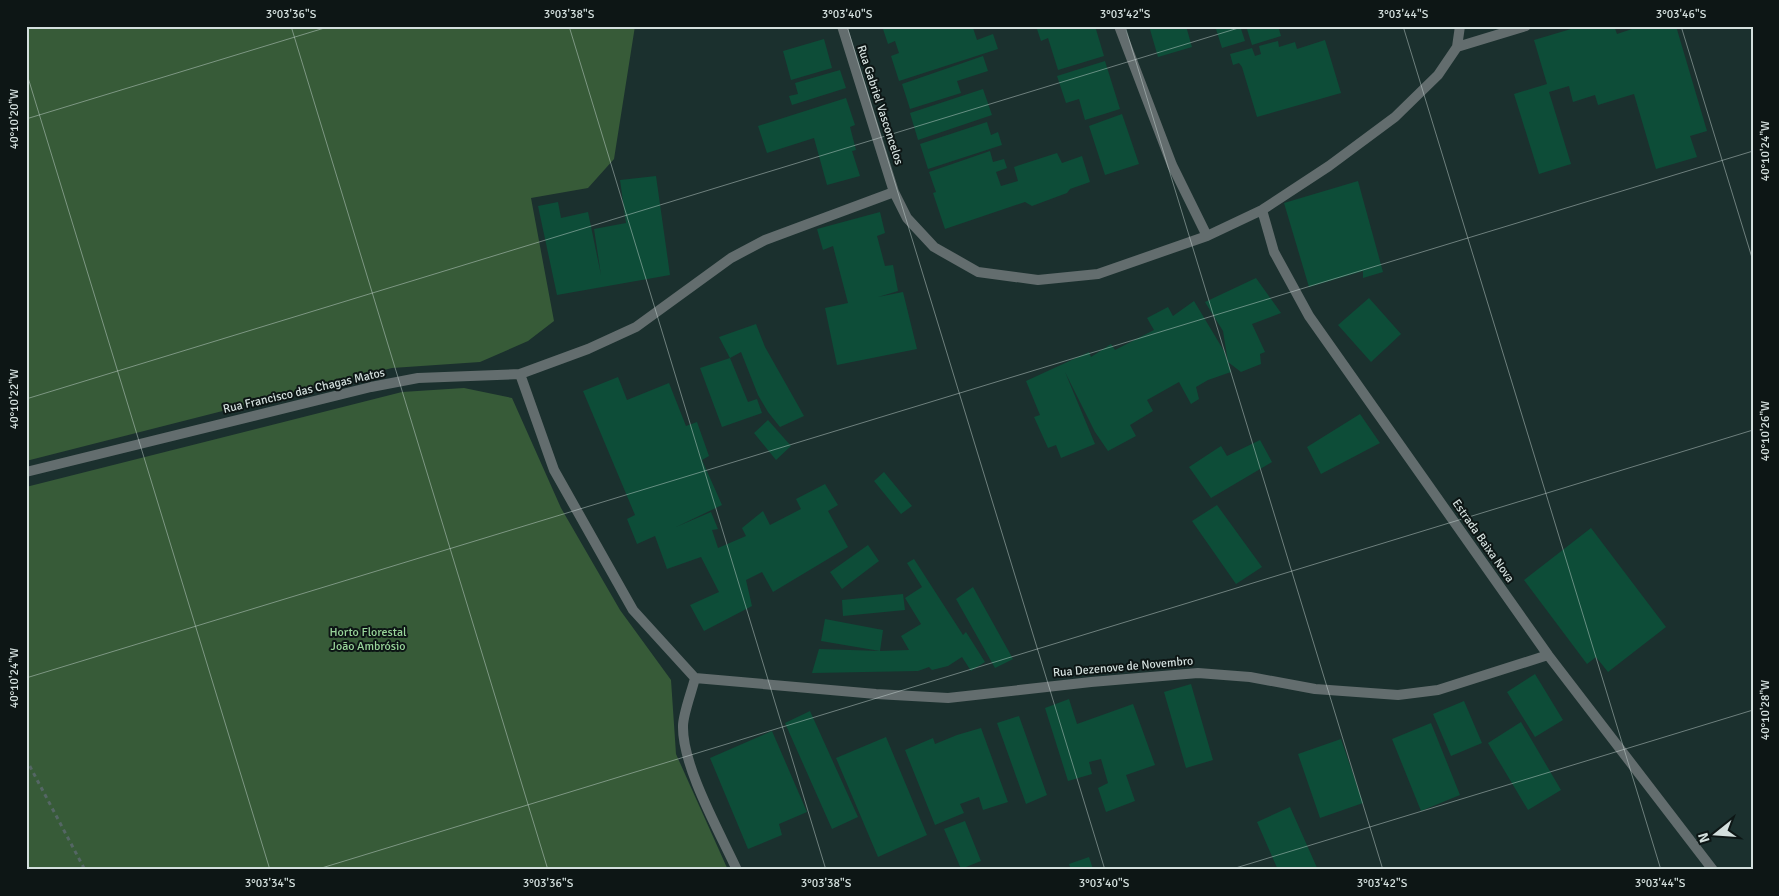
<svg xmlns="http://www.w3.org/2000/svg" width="1779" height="896" viewBox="0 0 1779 896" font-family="Signika,sans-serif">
	<rect width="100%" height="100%" fill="#1b302e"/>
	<!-- green -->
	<path fill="#375b38" d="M 26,26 L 635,26 L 614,159 L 588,188 L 531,198 L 554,321 L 528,341 L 480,362 L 392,368 L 26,461 Z
		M 464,388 L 512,398 L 561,508 L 620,610 L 671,680 L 676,754 L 728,870 L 26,870 L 26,487 L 402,392 Z"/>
	<!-- building -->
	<path fill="#0d4d38" d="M 882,26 L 979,26 L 973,28 L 977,40 L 993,34 L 998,49 L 899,81 L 891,56 L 899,53 L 895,41 L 888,44 Z
		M 1036,26 L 1095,26 L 1104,56 L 1058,70 L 1048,38 L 1041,41 Z
		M 1149,26 L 1186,26 L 1192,47 L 1158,57 Z
		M 1215,26 L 1240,26 L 1245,41 L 1222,48 Z
		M 1246,26 L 1278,26 L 1281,36 L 1252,45 Z
		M 1581,26 L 1614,26 L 1617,34 L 1641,26 L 1676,26 L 1707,131 L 1690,136 L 1697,157 L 1656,169 L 1634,94 L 1598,105 L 1595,95 L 1573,102 L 1569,86 L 1549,92 L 1571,164 L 1539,174 L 1514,94 L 1547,84 L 1534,40 Z
		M 824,39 L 832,68 L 791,80 L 783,51 Z
		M 1325,40 L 1341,93 L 1257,117 L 1242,67 L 1239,63 L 1233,65 L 1230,54 L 1252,48 L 1255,56 L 1261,54 L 1259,46 L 1278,41 L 1279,47 L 1295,42 L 1297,49 Z
		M 983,56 L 988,71 L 957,81 L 961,93 L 910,109 L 902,84 Z
		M 1105,61 L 1120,109 L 1085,120 L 1079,99 L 1066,103 L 1057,76 Z
		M 840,70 L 846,88 L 792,105 L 789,96 L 798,94 L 795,83 Z
		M 983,89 L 992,115 L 918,140 L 910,113 Z
		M 846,98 L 855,125 L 850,127 L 856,150 L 852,151 L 860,176 L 827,185 L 814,138 L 767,153 L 758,126 Z
		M 1122,114 L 1139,164 L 1105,175 L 1089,126 Z
		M 987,122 L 991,135 L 998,132 L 1002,145 L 928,169 L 920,144 Z
		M 990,151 L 993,162 L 1004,159 L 1007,168 L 996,172 L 1001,186 L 1018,181 L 1014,167 L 1057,153 L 1062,163 L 1082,156 L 1090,182 L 1070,189 L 1067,193 L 1032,206 L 1025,202 L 945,229 L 933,193 L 936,192 L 929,172 Z
		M 656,176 L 670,275 L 557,295 L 538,206 L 558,202 L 561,218 L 588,212 L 601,275 L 594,229 L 626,223 L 620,180 Z
		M 1358,181 L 1383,272 L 1363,278 L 1363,271 L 1309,287 L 1284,203 Z
		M 880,212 L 885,233 L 877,236 L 885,266 L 893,265 L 898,291 L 878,297 L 903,292 L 917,349 L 837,365 L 825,308 L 848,303 L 833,246 L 823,250 L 817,229 Z
		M 1256,278 L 1281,313 L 1252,324 L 1265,352 L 1260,354 L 1261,364 L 1241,372 L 1228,362 L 1231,372 L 1208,380 L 1196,387 L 1199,399 L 1191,404 L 1179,382 L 1147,400 L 1153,411 L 1130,425 L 1136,436 L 1108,451 L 1095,432 L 1065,372 L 1095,444 L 1061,458 L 1056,445 L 1048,448 L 1034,417 L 1040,415 L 1026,381 L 1089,352 L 1091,357 L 1111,344 L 1115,350 L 1154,330 L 1147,318 L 1168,307 L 1173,316 L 1194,301 L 1224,351 L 1228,362 L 1223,331 L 1205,302 Z
		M 1369,298 L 1401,334 L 1371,362 L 1338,325 Z
		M 756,324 L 765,347 L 804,416 L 780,427 L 768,412 L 758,395 L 741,352 L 730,358 L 719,337 Z
		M 730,358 L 748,402 L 757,399 L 762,413 L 722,427 L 700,368 Z
		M 618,377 L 627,400 L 669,383 L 686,426 L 697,422 L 709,456 L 702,460 L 722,505 L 676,527 L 711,512 L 718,529 L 712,530 L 718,548 L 746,536 L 742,528 L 763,511 L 770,525 L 801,509 L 796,499 L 825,484 L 838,505 L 828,511 L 848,547 L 773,592 L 762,572 L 746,580 L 752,606 L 704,631 L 690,605 L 719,592 L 701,557 L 667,569 L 655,536 L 637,544 L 627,519 L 635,515 L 583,391 Z
		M 1360,414 L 1380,443 L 1321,474 L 1307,447 Z
		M 768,420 L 791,446 L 776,460 L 754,433 Z
		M 1260,440 L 1272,462 L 1211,498 L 1189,467 L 1221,446 L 1227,456 Z
		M 884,472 L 912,506 L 901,514 L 874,481 Z
		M 1217,505 L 1262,567 L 1236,584 L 1192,521 Z
		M 1591,528 L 1666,627 L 1608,672 L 1596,657 L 1587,664 L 1524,580 Z
		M 868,545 L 879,561 L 842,589 L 830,572 Z
		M 914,559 L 963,635 L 966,632 L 985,662 L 971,671 L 962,657 L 948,666 L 932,670 L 929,667 L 918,671 L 812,673 L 819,649 L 880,651 L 821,641 L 825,619 L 883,630 L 880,651 L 909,650 L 901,636 L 921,624 L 905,598 L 922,587 L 907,563 Z
		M 973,587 L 1013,659 L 995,668 L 956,599 Z
		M 903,594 L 905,610 L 843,616 L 842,600 Z
		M 1535,674 L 1563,720 L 1535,737 L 1507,692 Z
		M 1191,684 L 1213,760 L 1186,768 L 1164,692 Z
		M 1069,699 L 1077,724 L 1133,704 L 1155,765 L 1126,775 L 1135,801 L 1106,812 L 1098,788 L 1108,783 L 1101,759 L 1089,762 L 1092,774 L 1068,781 L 1045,708 Z
		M 1464,701 L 1482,743 L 1451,756 L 1433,714 Z
		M 810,711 L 858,817 L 832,829 L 785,723 Z
		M 1019,716 L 1047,795 L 1026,804 L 997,723 Z
		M 1521,722 L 1561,790 L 1528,810 L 1488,743 Z
		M 1431,723 L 1460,795 L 1421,811 L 1392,739 Z
		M 981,728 L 1008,802 L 983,810 L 979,797 L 960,804 L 964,813 L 935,825 L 905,750 L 933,738 L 935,744 L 957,735 Z
		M 772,731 L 807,812 L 779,824 L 782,835 L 748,849 L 710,758 Z
		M 886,737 L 927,835 L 878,857 L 836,758 Z
		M 1341,739 L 1363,803 L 1320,818 L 1298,754 Z
		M 1290,807 L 1318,870 L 1278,870 L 1257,822 Z
		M 965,821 L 981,861 L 961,869 L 944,829 Z
		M 1089,857 L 1093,869 L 1071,870 L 1069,864 Z"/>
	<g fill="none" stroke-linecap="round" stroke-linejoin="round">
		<!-- path -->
		<path stroke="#546664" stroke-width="3" stroke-dasharray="4 4" stroke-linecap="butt" d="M 26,759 L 85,870"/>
		<!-- street -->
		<path stroke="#636d6e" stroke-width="10" d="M 842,26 L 894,192 L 907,218 L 934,247 L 978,272 L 1038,280 L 1098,274 L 1207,236 L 1262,210 L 1329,166 L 1395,117 L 1438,75 L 1457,47 L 1460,26
			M 1119,26 L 1172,165 L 1207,236
			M 1457,47 L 1526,26
			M 1262,210 L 1274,252 L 1309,316 L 1548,655 L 1713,870
			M 520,374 L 554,470 L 633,610 L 695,678 C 692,691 683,714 683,726 C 682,766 720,833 737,870
			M 26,472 L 371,387 L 418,378 L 520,374 L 588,349 L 636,327 L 731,258 L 765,240 L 894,192
			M 695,678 L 876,694 L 948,698 L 1091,682 L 1198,673 L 1250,677 L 1315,689 L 1398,695 L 1438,690 L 1548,655"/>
	</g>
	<!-- ticks -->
	<path fill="none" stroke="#d3dfdd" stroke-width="1" stroke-opacity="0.45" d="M 291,26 L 548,870M 569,26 L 826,870M 847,26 L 1105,870M 1125,26 L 1383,870M 1403,26 L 1661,870M 1681,26 L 1753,261M 26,71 L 270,870M 26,119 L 331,26M 26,399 L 1245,26M 26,678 L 1753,151M 315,870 L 1753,430M 1229,870 L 1753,710"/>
	<g text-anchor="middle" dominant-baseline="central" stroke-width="4" stroke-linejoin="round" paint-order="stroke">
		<!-- street labels -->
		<g font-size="12" fill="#d3dfdd" stroke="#0d1615">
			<text transform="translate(880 105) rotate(72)">Rua Gabriel Vasconcelos</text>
			<text transform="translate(304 391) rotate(-13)">Rua Francisco das Chagas Matos</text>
			<text transform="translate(1483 541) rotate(55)">Estrada Baixa Nova</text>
			<text transform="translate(1123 667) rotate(-5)">Rua Dezenove de Novembro</text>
		</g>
		<!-- park labels -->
		<g font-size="12" fill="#99d59a" stroke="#0d1615">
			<text x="368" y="632">Horto Florestal<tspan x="368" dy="14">João Ambrósio</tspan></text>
		</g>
	</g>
	<!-- border -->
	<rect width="1779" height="896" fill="none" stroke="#0d1615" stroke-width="55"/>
	<!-- north arrow -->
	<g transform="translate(1716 834) rotate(253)" stroke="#0d1615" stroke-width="4" paint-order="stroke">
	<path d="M0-4L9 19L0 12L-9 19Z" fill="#d3dfdd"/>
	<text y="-8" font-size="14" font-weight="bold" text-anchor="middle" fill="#d3dfdd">N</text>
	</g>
	<rect x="28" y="28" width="1724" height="840" fill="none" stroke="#d3dfdd" stroke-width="2"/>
	<g font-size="12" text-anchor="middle" fill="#d3dfdd">
		<text x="291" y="18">3°03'36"S</text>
		<text x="569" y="18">3°03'38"S</text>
		<text x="847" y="18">3°03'40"S</text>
		<text x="1125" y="18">3°03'42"S</text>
		<text x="1403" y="18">3°03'44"S</text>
		<text x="1681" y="18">3°03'46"S</text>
		<text transform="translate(14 119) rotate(-90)" y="4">40°10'20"W</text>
		<text transform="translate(1765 151) rotate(-90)" y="4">40°10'24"W</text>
		<text transform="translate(14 399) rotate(-90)" y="4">40°10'22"W</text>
		<text transform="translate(1765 431) rotate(-90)" y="4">40°10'26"W</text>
		<text transform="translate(14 678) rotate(-90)" y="4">40°10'24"W</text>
		<text transform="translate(1765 710) rotate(-90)" y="4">40°10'28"W</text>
		<text x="270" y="887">3°03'34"S</text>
		<text x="548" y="887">3°03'36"S</text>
		<text x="826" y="887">3°03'38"S</text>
		<text x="1104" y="887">3°03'40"S</text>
		<text x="1382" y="887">3°03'42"S</text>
		<text x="1660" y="887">3°03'44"S</text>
	</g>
</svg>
